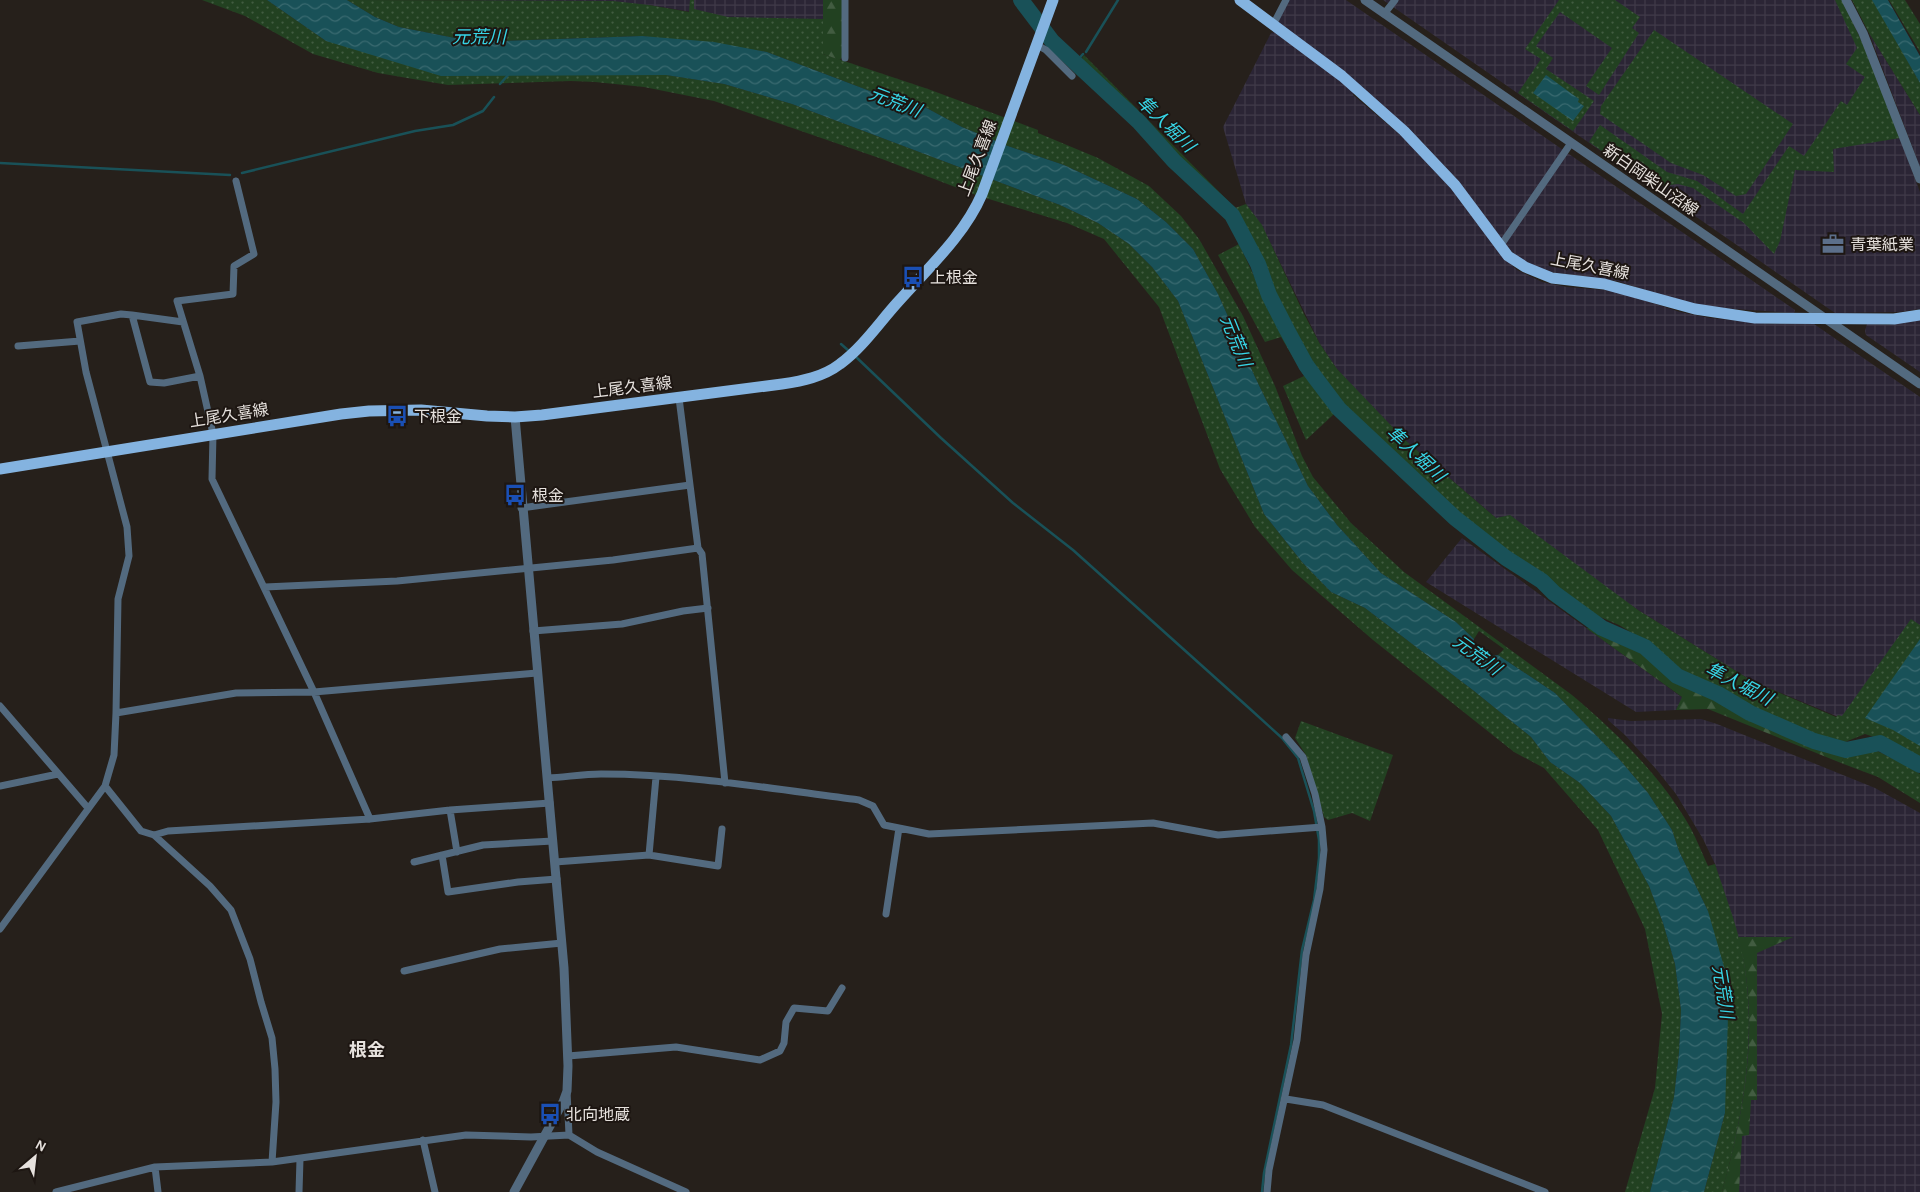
<svg xmlns="http://www.w3.org/2000/svg" width="1920" height="1192" viewBox="0 0 1920 1192" font-family="Karla,'Noto Sans JP',sans-serif">
	<defs>
		<pattern id="industrial-grid" width="8" height="8" patternUnits="userSpaceOnUse" patternTransform="scale(1.25)"><rect width="8" height="8" fill="#2b2535"/><path d="M0 4h8M4 0v8" fill="none" stroke="#403a48"/></pattern>
		<pattern id="green-dots" width="8" height="8" patternUnits="userSpaceOnUse" patternTransform="scale(1.25)"><rect width="8" height="8" fill="#224121"/><path d="M2 2h.1M6 6h.1" fill="none" stroke="#425c41" stroke-width="1.8" stroke-linecap="round"/></pattern>
		<pattern id="forest-firs" width="22" height="20" patternUnits="userSpaceOnUse" patternTransform="scale(1.25)"><rect width="22" height="20" fill="#224121"/><path d="M5 1l3.5 6h-7zM16 11l3.5 6h-7z" fill="#425c41"/></pattern>
		<pattern id="water-waves" width="16" height="10" patternUnits="userSpaceOnUse" patternTransform="scale(1.25)"><rect width="16" height="10" fill="#195158"/><path d="M0 5q4-4 8 0t8 0" fill="none" stroke="#3a6a70"/></pattern>
	</defs>
	<rect width="100%" height="100%" fill="#26201b"/>
	<!-- industrial -->
	<path fill="url(#industrial-grid)" d="M 457,0 L 823,0 L 823,54 L 710,15 L 649,5 Z
		M 1289,0 L 1346,0 L 1795,310 L 1794,313 L 1703,307 L 1661,295 L 1617,281 L 1543,271 L 1521,260 L 1511,251 L 1455,177 L 1410,130 L 1279,23 L 1278,19 Z
		M 1383,0 L 1842,0 L 1872,63 L 1920,192 L 1920,309 L 1899,312 L 1835,313 Z
		M 1274,32 L 1354,91 L 1353,95 L 1405,139 L 1444,179 L 1501,255 L 1517,270 L 1542,282 L 1567,287 L 1616,291 L 1680,312 L 1710,318 L 1771,324 L 1814,324 L 1920,397 L 1920,751 L 1752,681 L 1638,610 L 1496,518 L 1405,440 L 1355,389 L 1337,369 L 1320,344 L 1262,226 L 1246,204 L 1223,127 L 1271,33 Z
		M 1869,33 L 1920,115 L 1920,167 Z
		M 1920,320 L 1920,372 L 1866,335 L 1865,331 L 1867,324 L 1889,325 Z
		M 1462,538 L 1683,698 L 1676,710 L 1636,712 L 1426,582 Z
		M 1608,718 L 1631,721 L 1701,719 L 1717,724 L 1875,788 L 1920,813 L 1920,1192 L 1722,1192 L 1731,1160 L 1738,937 L 1715,864 L 1703,839 L 1676,794 L 1656,769 L 1625,735 L 1608,720 Z"/>
	<!-- green -->
	<path fill="url(#green-dots)" d="M 202,0 L 267,0 L 326,41 L 667,75 L 724,84 L 792,104 L 1060,205 L 1098,223 L 1129,244 L 1152,267 L 1178,301 L 1264,514 L 1302,562 L 1331,592 L 1365,608 L 1474,691 L 1531,737 L 1550,762 L 1580,783 L 1611,816 L 1649,886 L 1663,923 L 1675,964 L 1681,1010 L 1679,1052 L 1674,1097 L 1650,1192 L 1625,1192 L 1655,1088 L 1662,1014 L 1645,929 L 1598,830 L 1544,768 L 1514,752 L 1373,640 L 1292,570 L 1255,527 L 1220,469 L 1159,307 L 1104,239 L 1067,223 L 976,195 L 882,159 L 714,101 L 644,87 L 595,82 L 571,81 L 448,85 L 378,73 L 313,54 L 245,16 Z
		M 347,0 L 613,1 L 649,5 L 689,12 L 690,0 L 694,0 L 694,9 L 728,17 L 823,19 L 823,54 L 928,89 L 1038,130 L 1038,133 L 1098,158 L 1149,186 L 1181,216 L 1199,239 L 1243,316 L 1275,386 L 1302,456 L 1313,477 L 1351,523 L 1404,572 L 1572,695 C 1617,733 1661,776 1690,827 C 1697,840 1702,853 1708,866 L 1715,864 C 1724,892 1736,922 1742,951 C 1758,1032 1744,1114 1722,1192 L 1704,1192 L 1725,1113 L 1708,911 L 1679,851 L 1672,830 L 1648,793 L 1620,760 L 1555,693 L 1498,655 L 1504,649 L 1479,631 L 1474,639 L 1456,622 L 1381,573 L 1337,525 L 1308,486 L 1255,377 L 1218,294 L 1193,249 L 1166,222 L 1137,199 L 1064,165 L 1008,146 L 962,127 L 921,105 L 870,91 L 767,52 L 642,36 L 502,41 L 455,38 L 399,27 L 375,17 Z
		M 1559,0 L 1615,0 L 1640,17 L 1632,28 L 1639,33 L 1599,95 L 1586,86 L 1612,48 L 1560,12 L 1536,46 L 1553,58 L 1546,69 L 1594,101 L 1573,131 L 1518,93 L 1541,59 L 1525,49 Z
		M 1835,0 L 1842,0 L 1872,63 L 1900,138 L 1833,149 L 1834,172 L 1795,170 L 1780,241 L 1774,254 L 1744,223 L 1693,188 L 1678,184 L 1653,187 L 1589,142 L 1600,125 L 1667,172 L 1697,181 L 1743,214 L 1789,146 L 1804,156 L 1841,101 L 1847,105 L 1865,77 L 1846,64 L 1857,48 Z
		M 1852,0 L 1873,0 L 1920,83 L 1920,115 L 1869,33 Z
		M 1889,0 L 1905,0 L 1920,24 L 1920,52 Z
		M 1654,30 L 1793,124 L 1746,194 L 1736,196 L 1703,175 L 1671,163 L 1600,114 L 1601,106 Z
		M 1084,55 L 1235,208 L 1246,204 L 1262,225 L 1304,314 L 1320,344 L 1337,369 L 1405,440 L 1496,518 L 1510,515 L 1638,610 L 1752,681 L 1836,717 L 1838,715 L 1842,716 L 1911,619 L 1920,625 L 1920,760 L 1889,742 L 1865,734 L 1845,742 L 1820,737 L 1762,714 L 1703,680 L 1680,669 L 1642,639 L 1619,625 L 1586,611 L 1560,593 L 1539,570 L 1499,545 L 1465,520 L 1405,469 L 1329,390 L 1309,362 L 1273,292 L 1262,260 L 1251,238 L 1232,210 L 1170,150 L 1134,111 L 1084,61 L 1082,58 Z
		M 1239,244 L 1272,315 L 1287,335 L 1308,377 L 1336,409 L 1333,415 L 1306,440 L 1283,386 L 1304,376 L 1281,337 L 1265,342 L 1218,255 Z
		M 1301,721 L 1393,755 L 1370,821 L 1352,813 L 1328,820 L 1324,817 L 1306,755 L 1295,738 Z
		M 1877,751 L 1908,766 L 1920,774 L 1920,803 L 1878,777 L 1841,763 L 1846,753 Z"/>
	<!-- forest -->
	<path fill="url(#forest-firs)" d="M 823,0 L 842,0 L 842,57 L 840,60 L 823,54 Z
		M 1586,628 L 1595,628 L 1644,650 L 1677,682 L 1725,700 L 1746,716 L 1817,747 L 1846,753 L 1841,763 L 1708,709 L 1676,710 L 1682,697 Z
		M 1738,937 L 1793,937 L 1757,953 L 1757,1100 L 1751,1100 L 1749,1135 L 1742,1136 L 1739,1192 L 1722,1192 C 1745,1110 1761,1020 1738,937 Z"/>
	<!-- water -->
	<path fill="url(#water-waves)" d="M 267,0 L 347,0 L 375,17 L 399,27 L 455,38 L 502,41 L 642,36 L 714,42 L 767,52 L 870,91 L 921,105 L 962,127 L 1008,146 L 1064,165 L 1137,199 L 1166,222 L 1193,249 L 1218,294 L 1255,377 L 1308,486 L 1337,525 L 1381,573 L 1456,622 L 1474,639 L 1473,643 L 1492,656 L 1498,655 L 1555,693 L 1620,760 L 1648,793 L 1672,830 L 1679,851 L 1708,911 L 1729,984 L 1725,1113 L 1704,1192 L 1650,1192 L 1674,1097 L 1679,1052 L 1681,1010 L 1675,964 L 1663,923 L 1649,886 L 1611,816 L 1580,783 L 1550,762 L 1531,737 L 1474,691 L 1365,608 L 1331,592 L 1302,562 L 1264,514 L 1178,301 L 1152,267 L 1129,244 L 1098,223 L 1060,205 L 792,104 L 724,84 L 666,75 L 441,76 L 326,41 Z
		M 1872,0 L 1888,0 L 1920,56 L 1920,83 Z
		M 1546,75 L 1579,99 L 1578,102 L 1584,106 L 1573,121 L 1533,93 Z
		M 1920,639 L 1920,746 L 1893,730 L 1865,718 Z"/>
	<g fill="none" stroke-linecap="round" stroke-linejoin="round">
		<!-- stream -->
		<path stroke="#195158" stroke-width="2.5" d="M 1086,52 L 1118,0
			M 1075,63 L 1083,54
			M 500,84 L 509,74
			M 0,163 L 230,175
			M 242,173 L 415,131 L 453,125 L 483,111 L 494,97
			M 841,344 L 849,351
			M 855,356 L 941,438 L 1013,503 L 1073,550 L 1249,708 L 1282,738 L 1298,758 L 1314,811 L 1319,840 L 1319,858 L 1314,900 L 1302,950 L 1291,1045 L 1264,1173 L 1262,1192"/>
		<!-- river -->
		<path stroke="#195158" stroke-width="16" d="M 1021,0 L 1052,41 L 1139,122 L 1174,161 L 1232,215 L 1258,264 L 1269,295 L 1287,330 L 1306,365 L 1317,380 L 1339,409 L 1455,518 L 1506,558 L 1542,581 L 1554,593 L 1602,628 L 1645,647 L 1677,676 L 1718,694 L 1750,713 L 1814,741 L 1846,750 L 1880,743 L 1920,765"/>
		<!-- minor -->
		<path stroke="#536a7f" stroke-width="7" d="M 845,0 L 845,58
			M 1384,14 L 1395,0
			M 1273,25 L 1286,0
			M 1037,45 L 1046,50 L 1072,76
			M 236,181 L 254,254 L 234,266 L 233,294 L 177,301 L 200,376 L 213,434 L 212,479 L 314,692 L 370,819
			M 1501,245 L 1571,143
			M 132,315 L 183,322
			M 18,346 L 80,341
			M 200,376 L 164,383 L 150,382 L 132,315 L 121,314 L 77,322 L 86,372 L 127,527 L 129,556 L 118,599 L 116,713 L 114,755 L 105,786 L 141,831 L 154,835 L 210,886 L 231,910 L 250,959 L 261,1002 L 272,1038 L 275,1069 L 276,1102 L 272,1162
			M 679,398 L 698,548 L 702,554 L 725,783
			M 521,508 L 690,485
			M 265,587 L 397,581 L 613,560 L 698,548
			M 533,631 L 622,624 L 683,611 L 708,608
			M 0,706 L 88,808
			M 116,713 L 236,693 L 314,692 L 537,673
			M 656,777 L 649,855 L 718,866 L 722,829
			M 548,778 C 566,777 584,774 601,774 C 687,774 774,789 859,800 L 873,806 L 884,825 L 929,834 L 1153,823 L 1218,835 L 1322,827
			M 0,786 L 58,774
			M 450,810 L 457,852
			M 154,835 L 168,831 L 370,819 L 450,810 L 550,803
			M 442,855 L 448,892 L 518,882 L 557,879
			M 414,862 L 483,845 L 553,841
			M 555,862 L 649,855
			M 886,914 L 899,828
			M 0,929 L 105,786
			M 404,971 L 500,949 L 562,943
			M 568,1056 L 676,1047 L 760,1060 L 780,1051 L 784,1043 L 786,1022 L 794,1008 L 828,1011 L 842,988
			M 567,1091 L 569,1135
			M 1286,1099 L 1323,1105 L 1545,1192
			M 423,1140 L 435,1192
			M 155,1167 L 158,1192
			M 56,1192 L 155,1167 L 272,1162 L 466,1135 L 531,1137 L 569,1135 L 597,1152 L 686,1192
			M 299,1192 L 300,1159
			M 1267,1192 L 1269,1170 L 1297,1040 L 1306,955 L 1320,889 L 1324,850 L 1322,827 L 1315,794 L 1303,757 L 1286,737"/>
		<!-- tertiary -->
		<path stroke="#536a7f" stroke-width="9" d="M 1365,0 L 1920,384
			M 1846,0 L 1863,33 L 1920,179
			M 514,1192 L 563,1102 L 567,1091 L 568,1066 L 564,968 L 515,417"/>
		<!-- primary -->
		<path stroke="#84b3e0" stroke-width="11" d="M 1240,0 L 1342,76 L 1404,131 L 1455,185 L 1508,256 L 1525,267 L 1552,278 L 1604,284 L 1695,309 L 1755,318 L 1894,319 L 1920,315
			M 0,469 L 341,414 L 369,411 L 421,410 L 487,416 L 515,417 L 542,415 L 782,384 C 802,381 823,377 840,364 C 862,348 879,323 897,303 C 927,269 964,236 982,194 L 1053,0"/>
	</g>
	<!-- icons -->
	<defs>
		<g id="office-bare" transform="scale(1.725)"><path d="M-6-3h4V-5.5h4V-3h4V5H-6ZM-1-4.5V-3h2v-1.5ZM-6 0V1H6V0Z" fill="#5c6f8a" stroke="#1d1612" stroke-width="2.5" paint-order="stroke"/></g>
		<g id="bus-bare" transform="scale(1.725)"><path d="M-5-6H5V4H4V6H2V4H-2V6H-4V4H-5ZM-3.5-4V0h7V-4ZM-3.5 1.2v1.5H-2V1.2ZM2 1.2v1.5H3.5V1.2Z" fill="#1a4fb4" stroke="#1d1612" stroke-width="2.5" paint-order="stroke"/></g>
	</defs>
	<g fill-rule="evenodd">
		<use href="#office-bare" x="1833" y="244"/>
		<use href="#bus-bare" x="913" y="277"/>
		<use href="#bus-bare" x="397" y="416"/>
		<use href="#bus-bare" x="515" y="495"/>
		<use href="#bus-bare" x="550" y="1114"/>
	</g>
	<g text-anchor="middle" dominant-baseline="central" stroke-width="4" stroke-linejoin="round" paint-order="stroke">
		<!-- street labels -->
		<g font-size="16" fill="#e6e1dd" stroke="#1d1612">
			<text transform="translate(977 158) rotate(-69)">上尾久喜線</text>
			<text transform="translate(1651 180) rotate(35)">新白岡柴山沼線</text>
			<text transform="translate(1590 266) rotate(11)">上尾久喜線</text>
			<text transform="translate(632 387) rotate(-7)">上尾久喜線</text>
			<text transform="translate(229 415) rotate(-9)">上尾久喜線</text>
		</g>
		<!-- poi labels -->
		<g font-size="16" fill="#e6e1dd" stroke="#1d1612" text-anchor="start">
			<text x="1850" y="244">青葉紙業</text>
			<text x="930" y="277">上根金</text>
			<text x="414" y="416">下根金</text>
			<text x="532" y="495">根金</text>
			<text x="566" y="1114">北向地蔵</text>
		</g>
		<!-- water labels -->
		<g font-size="18" font-style="italic" fill="#37d5e6" stroke="#1d1612">
			<text x="479" y="37">元荒川</text>
			<text transform="translate(895 102) rotate(21)">元荒川</text>
			<text transform="translate(1166 124) rotate(44)">隼人堀川</text>
			<text transform="translate(1236 341) rotate(68)">元荒川</text>
			<text transform="translate(1416 454) rotate(43)">隼人堀川</text>
			<text transform="translate(1477 655) rotate(36)">元荒川</text>
			<text transform="translate(1739 684) rotate(27)">隼人堀川</text>
			<text transform="translate(1723 992) rotate(81)">元荒川</text>
		</g>
		<!-- neighbourhood labels -->
		<g font-size="18" font-weight="bold" fill="#e6e1dd" stroke="#1d1612">
			<text x="367" y="1050">根金</text>
		</g>
	</g>
	<!-- north arrow -->
	<g transform="translate(35 1157) rotate(28)" stroke="#1d1612" stroke-width="4" paint-order="stroke">
	<path d="M0-4L9 19L0 12L-9 19Z" fill="#e6e1dd"/>
	<text y="-8" font-size="14" font-weight="bold" text-anchor="middle" fill="#e6e1dd">N</text>
	</g>
</svg>
